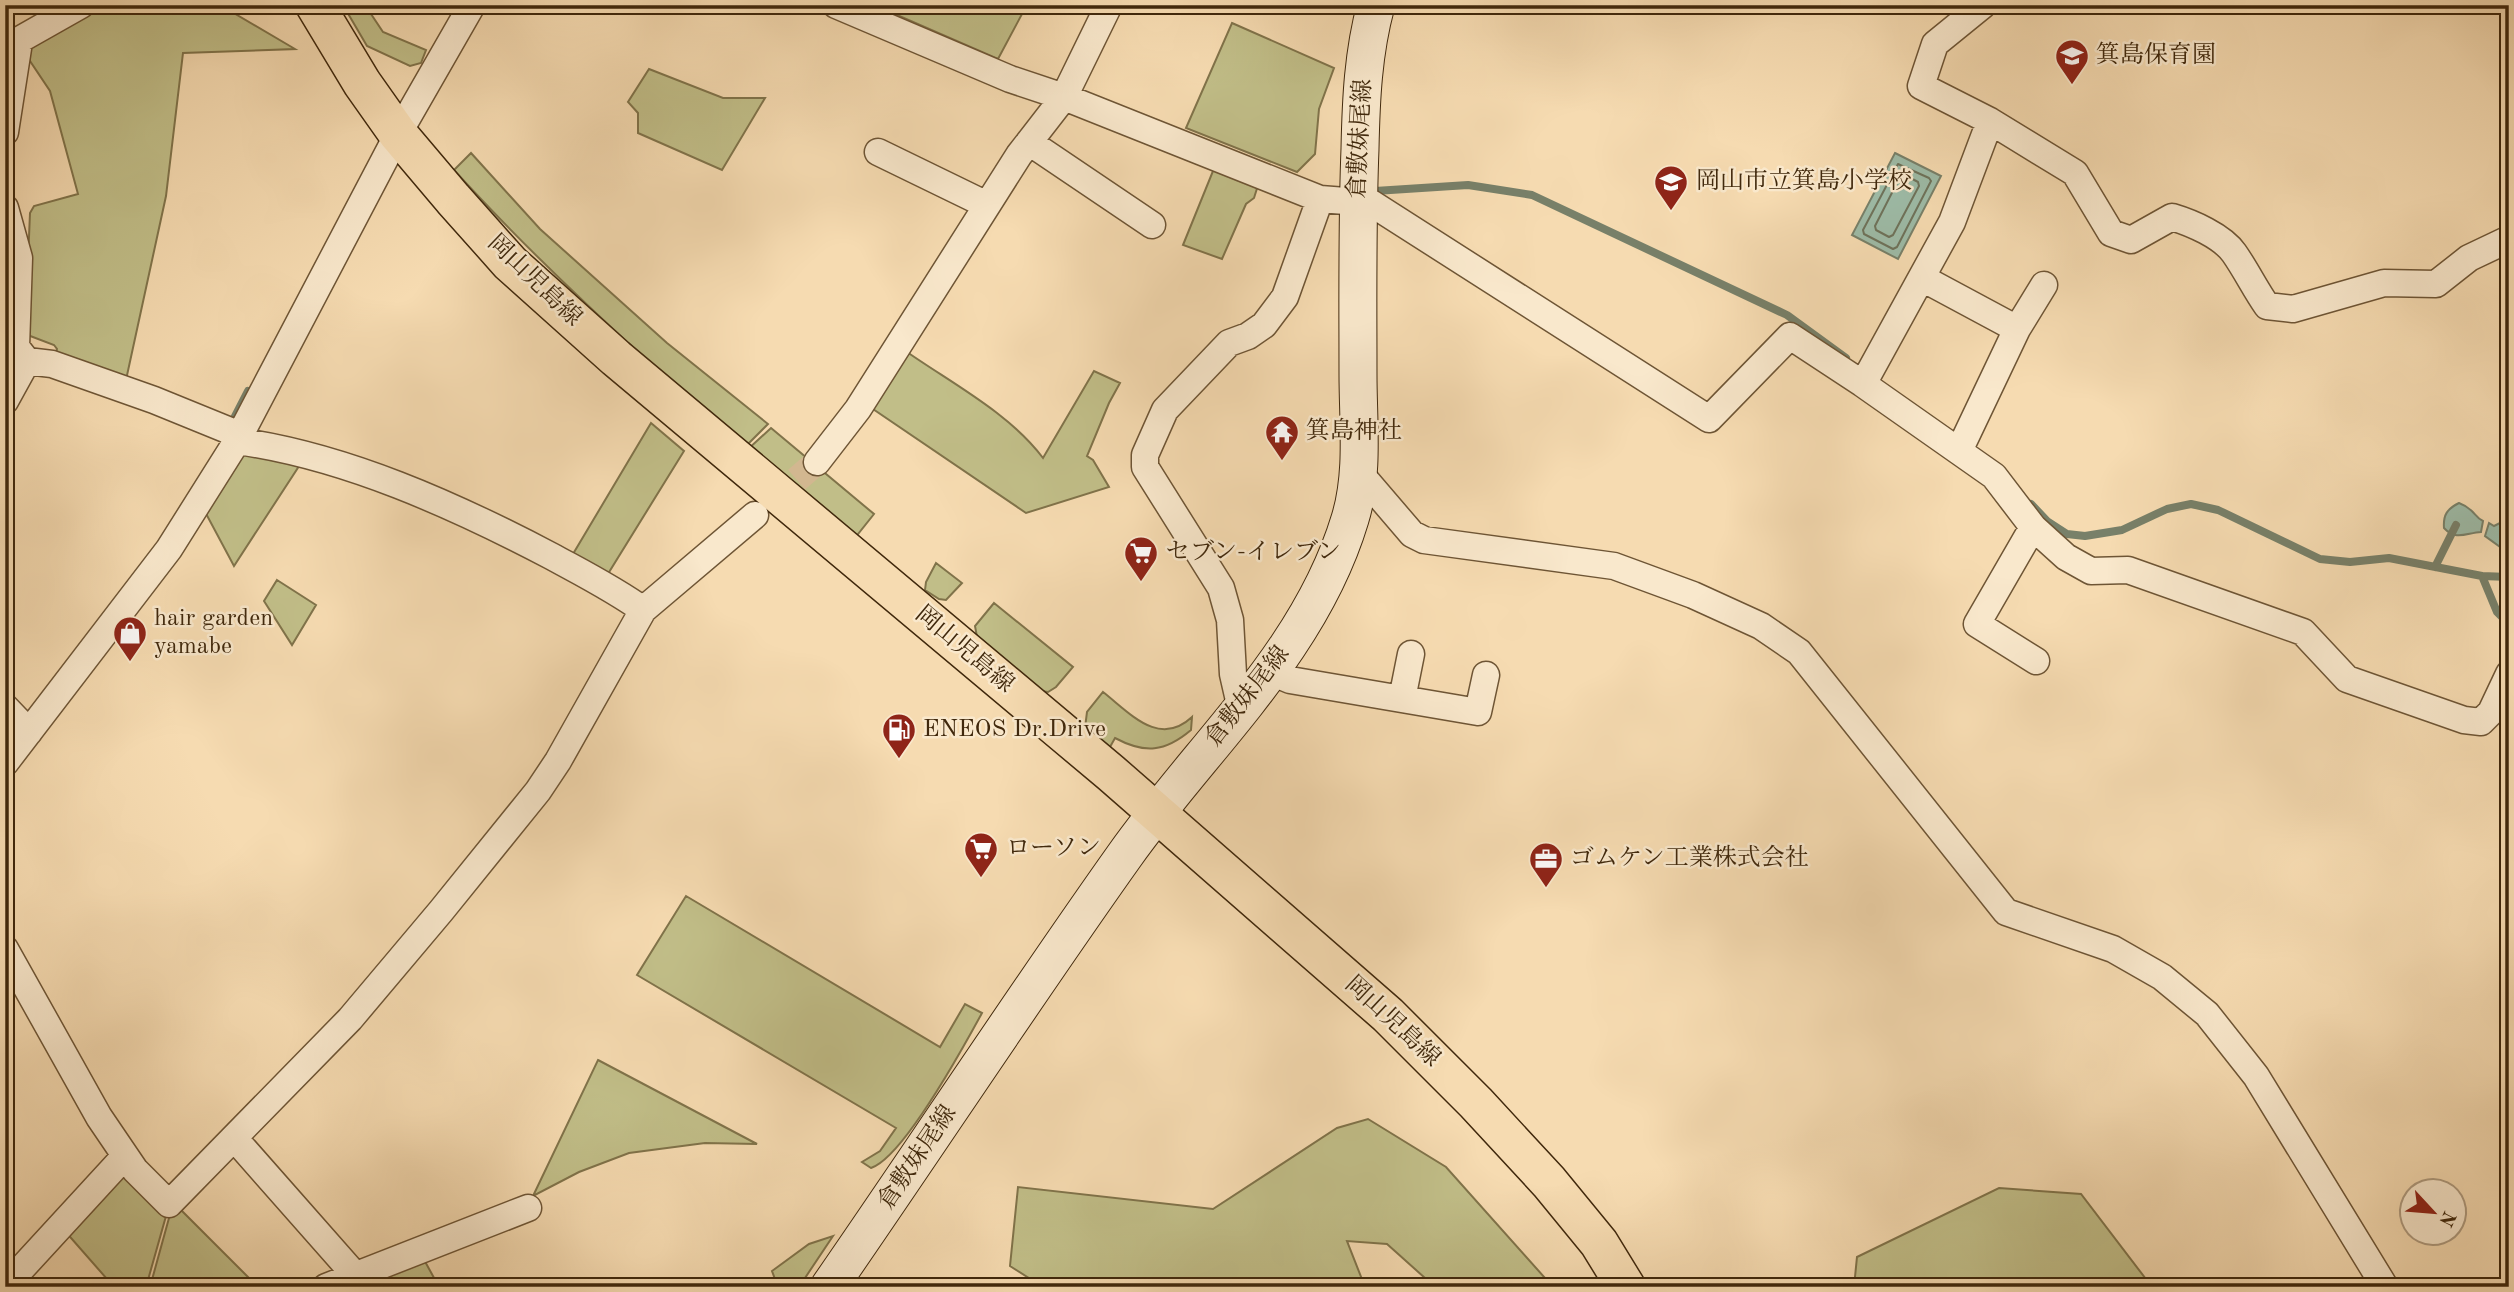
<svg xmlns="http://www.w3.org/2000/svg" width="2514" height="1292" viewBox="0 0 2514 1292" font-family="'Old Standard TT','Noto Serif JP',serif">
	<rect width="100%" height="100%" fill="#f6dbb1"/>
	<filter id="stains"><feTurbulence type="fractalNoise" baseFrequency=".00286" numOctaves="4"/><feColorMatrix values="0 0 0 0 .2 0 0 0 0 .09 0 0 0 0 .02 0 0 0 .5 -.17"/></filter>
	<radialGradient id="worn" r=".72"><stop offset=".6" stop-color="#630" stop-opacity="0"/><stop offset="1" stop-color="#630" stop-opacity=".3"/></radialGradient>
	<!-- green -->
	<path fill="#c1be88" stroke="#80734a" stroke-width="2" d="M 98,5 L 220,5 L 295,49 L 183,53 L 166,196 L 126,380 L 55,356 L 57,349 L 54,345 L 25,334 L 30,213 L 34,206 L 78,194 L 50,91 L 28,58 L 30,48 L 35,42 Z
		M 343,5 L 365,5 L 383,32 L 426,50 L 421,63 L 410,66 L 367,46 Z
		M 874,5 L 1004,5 L 1022,14 L 998,59 Z
		M 1232,23 L 1334,68 L 1319,109 L 1315,154 L 1297,172 L 1186,128 Z
		M 649,69 L 723,98 L 765,98 L 722,170 L 638,133 L 638,113 L 628,102 Z
		M 471,153 L 540,229 L 667,343 L 768,424 L 744,448 C 644,358 544,269 454,170 Z
		M 1215,166 L 1259,182 L 1254,198 L 1246,204 L 1222,259 L 1183,245 Z
		M 907,352 C 953,384 1009,413 1043,458 L 1094,371 L 1120,383 L 1109,403 L 1087,456 L 1093,460 L 1109,487 L 1026,513 L 870,407 Z
		M 651,423 L 684,451 L 606,577 L 573,554 Z
		M 771,428 L 874,514 L 854,539 L 746,451 Z
		M 243,451 L 303,460 L 234,566 L 203,508 Z
		M 936,563 L 962,583 L 946,600 L 939,599 L 925,590 L 926,582 Z
		M 277,580 L 316,605 L 292,645 L 264,601 Z
		M 994,603 L 1073,667 L 1056,687 L 1048,692 L 1041,691 L 977,637 L 975,626 Z
		M 1103,692 C 1130,713 1159,748 1192,717 L 1191,730 C 1165,752 1145,754 1115,738 L 1110,747 L 1085,728 L 1087,712 Z
		M 686,896 L 940,1047 L 965,1004 L 982,1013 C 964,1046 904,1157 871,1168 L 862,1162 L 880,1151 L 896,1128 L 637,975 Z
		M 598,1060 L 757,1144 L 705,1143 L 629,1153 L 579,1172 L 533,1196 Z
		M 1368,1119 L 1446,1167 L 1553,1287 L 1435,1287 L 1387,1244 L 1347,1241 L 1365,1287 L 1043,1287 L 1010,1266 L 1018,1187 L 1213,1209 L 1337,1128 Z
		M 122,1172 L 166,1216 L 146,1287 L 114,1287 L 64,1230 Z
		M 1999,1188 L 2081,1194 L 2152,1287 L 1854,1287 L 1857,1257 Z
		M 180,1209 L 258,1287 L 150,1287 L 169,1218 Z
		M 833,1236 L 799,1287 L 778,1287 L 772,1271 L 809,1244 Z
		M 422,1256 L 439,1287 L 390,1287 L 381,1273 Z"/>
	<!-- water -->
	<path fill="#9dbba7" stroke="#788069" stroke-width="2" d="M 1895,153 L 1941,176 L 1898,259 L 1852,235 Z
		M 2459,503 C 2475,509 2474,517 2483,521 L 2481,532 C 2466,533 2456,541 2444,528 C 2443,515 2447,509 2459,503 Z
		M 2506,520 L 2509,522 L 2509,546 L 2503,549 L 2485,536 L 2489,523 L 2494,526 Z"/>
	<g fill="none" stroke-linecap="round" stroke-linejoin="round">
		<!-- shore -->
		<path stroke="#6e725a" stroke-width="2" d="M 1898,164 L 1929,178 L 1931,181 L 1897,247 L 1893,249 L 1864,234 L 1863,230 Z
			M 1905,175 L 1918,182 L 1919,186 L 1893,235 L 1889,237 L 1876,230 L 1875,226 L 1900,177 Z"/>
		<!-- stream -->
		<path stroke="#788069" stroke-width="8" d="M 1375,191 L 1468,185 L 1532,195 L 1787,315 L 1846,358
			M 230,426 L 248,391
			M 2031,504 L 2047,521 L 2067,534 L 2085,536 L 2122,530 L 2167,509 L 2191,504 L 2218,510 L 2320,559 L 2350,562 L 2389,558 L 2482,576 L 2497,612 L 2509,624
			M 2435,567 L 2456,525
			M 2482,576 L 2509,577"/>
		<!-- minor-tunnel -->
		<path stroke="#d2b790" stroke-width="26" stroke-dasharray="26 13" stroke-linecap="butt" d="M 767,505 L 817,462"/>
		<!-- minor casing -->
		<g stroke="#6e5535" stroke-width="29">
			<path id="minor" d="M 836,5 L 1010,79 L 1064,97 L 1320,199 L 1371,203 L 1709,419 L 1790,336 L 1863,384 L 1952,222 L 1990,121
				M 1983,5 L 1935,44 L 1921,86 L 1990,121 L 2075,173 L 2111,233 L 2131,240 L 2172,217 C 2192,223 2222,236 2234,253 C 2246,270 2255,289 2267,306 L 2293,309 L 2384,283 L 2436,284 L 2469,258 L 2509,239
				M 5,48 L 81,5
				M 5,132 L 19,42
				M 1029,142 L 1152,225
				M 878,152 L 987,205
				M 5,208 L 19,258 L 16,347 L 27,361 L 52,364 L 154,400 L 240,435
				M 1922,278 L 2017,329
				M 1863,384 L 1994,476 L 2033,527 L 2066,557 L 2091,571 L 2128,570 L 2303,632 L 2347,679 L 2464,720 L 2481,722 L 2491,712 L 2509,674
				M 5,401 L 27,361
				M 237,441 C 345,456 454,505 551,556 C 582,573 614,589 643,610
				M 1959,451 L 2017,329 L 2044,285
				M 817,462 L 858,409 L 1019,155 L 1064,97 L 1109,5
				M 1358,471 L 1412,534 L 1424,540 L 1614,566 L 1693,595 L 1761,626 L 1799,652 L 2006,912 L 2113,949 L 2162,977 L 2207,1014 L 2256,1076 L 2385,1287
				M 2033,527 L 1977,624 L 2036,661
				M 1271,672 L 1290,680 L 1478,712 L 1486,675
				M 1402,699 L 1411,654
				M 5,707 L 29,732
				M 1241,709 L 1233,674 L 1230,620 L 1221,588 L 1145,467 L 1145,455 L 1165,410 L 1229,343 L 1248,336 L 1264,325 L 1285,297 L 1320,199
				M 5,763 L 169,549 L 237,441 L 398,134 L 472,5
				M 5,949 L 99,1117 L 135,1170 L 169,1204 L 350,1019 L 441,911 L 538,791 L 558,761 L 643,610 L 755,515
				M 235,1139 L 355,1275
				M 17,1287 L 11,1280 L 125,1156
				M 326,1287 L 528,1208"/>
		</g>
		<!-- secondary casing -->
		<g stroke="#40280c" stroke-width="39">
			<path id="secondary" d="M 829,1287 C 928,1144 1024,997 1125,855 C 1203,745 1310,652 1350,519 C 1364,474 1358,422 1358,375 C 1358,299 1357,224 1360,149 C 1361,100 1363,53 1376,5"/>
		</g>
		<!-- primary casing -->
		<g stroke="#40280c" stroke-width="41">
			<path id="primary" d="M 315,5 L 362,83 L 398,134 L 453,199 L 510,263 L 616,358 L 1111,773 L 1388,1015 L 1476,1103 L 1549,1182 L 1599,1243 L 1626,1287"/>
		</g>
		<!-- minor -->
		<use href="#minor" stroke="#f9e8cc" stroke-width="26"/>
		<!-- secondary -->
		<use href="#secondary" stroke="#f9e8cc" stroke-width="37"/>
		<!-- primary -->
		<use href="#primary" stroke="#f6dbb1" stroke-width="38"/>
	</g>
	<!-- icons -->
	<defs>
		<g id="school-pin" transform="scale(1.75)"><path d="M0 17L-7.5 6A9.5 9.5 0 1 1 7.5 6Z" fill="#8f2418" stroke="#f9e8cc"/><path d="M0-5L7-2L0 1L-7-2ZM-4 1L0 2.5L4 1V4Q0 6-4 4Z" fill="#fff"/></g>
		<g id="temple-pin" transform="scale(1.75)"><path d="M0 17L-7.5 6A9.5 9.5 0 1 1 7.5 6Z" fill="#8f2418" stroke="#f9e8cc"/><path d="M0-6L5-2H3V0L6.5 2.5H4V6H1.5V3h-3V6H-4V2.5H-6.5L-3 0V-2H-5Z" fill="#fff"/></g>
		<g id="supermarket-pin" transform="scale(1.75)"><path d="M0 17L-7.5 6A9.5 9.5 0 1 1 7.5 6Z" fill="#8f2418" stroke="#f9e8cc"/><path d="M-6-5.5h2.5l.6 2H6L4.5 2H-2.5L-4.4-4H-6ZM-1.5 3.2a1.3 1.3 0 1 0 .1 0ZM3 3.2a1.3 1.3 0 1 0 .1 0Z" fill="#fff"/></g>
		<g id="shop-pin" transform="scale(1.75)"><path d="M0 17L-7.5 6A9.5 9.5 0 1 1 7.5 6Z" fill="#8f2418" stroke="#f9e8cc"/><path d="M-5-2.5h2.3a2.7 3.5 0 0 1 5.4 0H5L5.5 6h-11ZM-1.5-2.5h3a1.5 2.3 0 0 0-3 0Z" fill="#fff"/></g>
		<g id="fuel-pin" transform="scale(1.75)"><path d="M0 17L-7.5 6A9.5 9.5 0 1 1 7.5 6Z" fill="#8f2418" stroke="#f9e8cc"/><path d="M-5.5-6h7V0h2V4h1.3V-2.5L3-4.5l.8-.8L6-3V5H2.5V1h-1V6h-7ZM-4.2-4.7v3.2H.2V-4.7Z" fill="#fff"/></g>
		<g id="office-pin" transform="scale(1.75)"><path d="M0 17L-7.5 6A9.5 9.5 0 1 1 7.5 6Z" fill="#8f2418" stroke="#f9e8cc"/><path d="M-6-3h4V-5.5h4V-3h4V5H-6ZM-1-4.5V-3h2v-1.5ZM-6 0V1H6V0Z" fill="#fff"/></g>
	</defs>
	<g fill-rule="evenodd">
		<use href="#school-pin" x="2072" y="56"/>
		<use href="#school-pin" x="1671" y="182"/>
		<use href="#temple-pin" x="1282" y="432"/>
		<use href="#supermarket-pin" x="1141" y="553"/>
		<use href="#shop-pin" x="130" y="633"/>
		<use href="#fuel-pin" x="899" y="730"/>
		<use href="#supermarket-pin" x="981" y="849"/>
		<use href="#office-pin" x="1546" y="859"/>
	</g>
	<g text-anchor="middle" dominant-baseline="central" stroke-width="5" stroke-linejoin="round" paint-order="stroke">
		<!-- poi labels -->
		<g font-size="24" fill="#40280c" stroke="#f9e8cc" text-anchor="start">
			<text x="2096" y="56">箕島保育園</text>
			<text x="1696" y="182">岡山市立箕島小学校</text>
			<text x="1306" y="432">箕島神社</text>
			<text x="1166" y="553">セブン-イレブン</text>
			<text x="154" y="619">hair garden<tspan x="154" dy="28">yamabe</tspan></text>
			<text x="923" y="730">ENEOS Dr.Drive</text>
			<text x="1006" y="849">ローソン</text>
			<text x="1570" y="859">ゴムケン工業株式会社</text>
		</g>
		<!-- street labels -->
		<g font-size="24" fill="#40280c" stroke="#f9e8cc">
			<text transform="translate(1361 139) rotate(-87)">倉敷妹尾線</text>
			<text transform="translate(534 281) rotate(44)">岡山児島線</text>
			<text transform="translate(964 650) rotate(40)">岡山児島線</text>
			<text transform="translate(1248 697) rotate(-52)">倉敷妹尾線</text>
			<text transform="translate(1392 1022) rotate(43)">岡山児島線</text>
			<text transform="translate(918 1158) rotate(-56)">倉敷妹尾線</text>
		</g>
	</g>
	<!-- margin -->
	<rect width="2514" height="1292" fill="none" stroke="#f6dbb1" stroke-width="28"/>
	<rect x="7" y="7" width="2500" height="1278" fill="none" stroke="#40280c" stroke-width="3.5"/>
	<rect x="14" y="14" width="2486" height="1264" fill="none" stroke="#40280c" stroke-width="2"/>
	<!-- north arrow -->
	<g transform="translate(2433 1212) rotate(116)"><circle r="33" fill="#f9e8cc" stroke="#af9b7f" stroke-width="2"/>
	<path d="M0-5L12 26L0 18L-12 26Z" fill="#8f2418"/>
	<text y="-10" font-size="19" font-weight="bold" text-anchor="middle" fill="#40280c">N</text>
	</g>
	<rect width="100%" height="100%" filter="url(#stains)"/>
	<rect width="100%" height="100%" fill="url(#worn)"/>
</svg>
